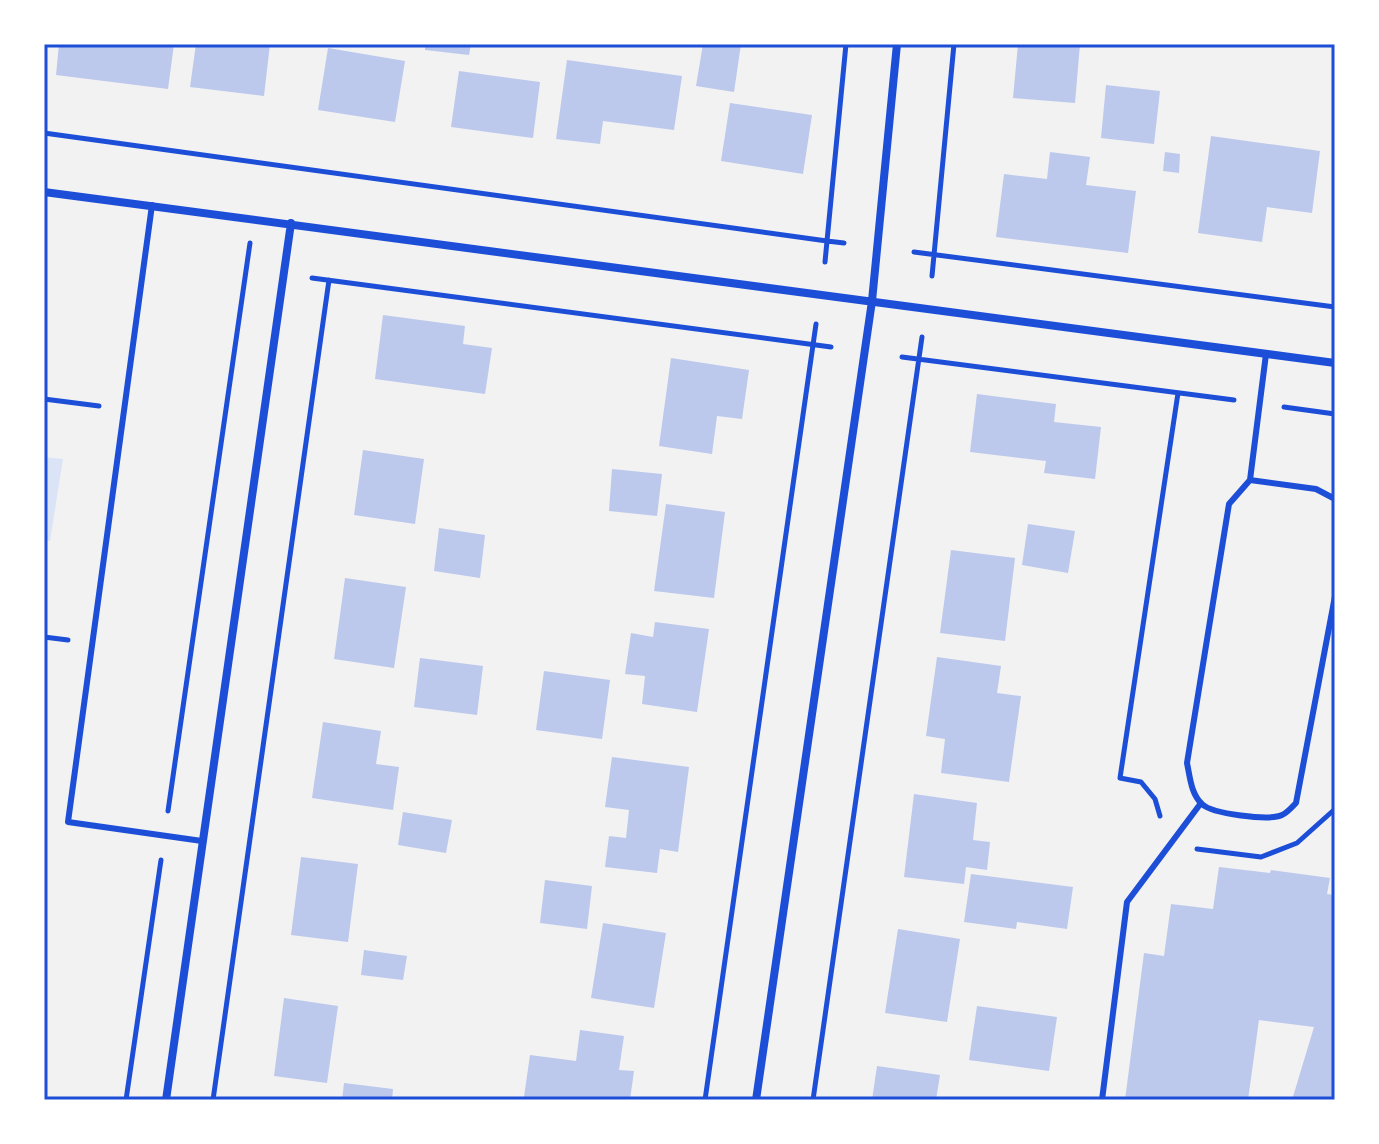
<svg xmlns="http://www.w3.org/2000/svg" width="1379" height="1144" viewBox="0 0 1379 1144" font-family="Georgia,serif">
	<rect width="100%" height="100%" fill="#f2f2f2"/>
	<!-- green -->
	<path fill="#dbe4f7" d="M 44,457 L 63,459 L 50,541 L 44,540 Z"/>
	<!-- building -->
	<path fill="#bdc9ec" d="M 59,44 L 174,44 L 168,89 L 56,75 Z
		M 196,44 L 270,44 L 264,96 L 190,87 Z
		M 425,44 L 471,44 L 469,55 L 425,50 Z
		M 703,44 L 741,44 L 734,92 L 696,86 Z
		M 1018,44 L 1080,44 L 1075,103 L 1013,98 Z
		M 328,48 L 405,61 L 395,122 L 318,110 Z
		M 567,60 L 682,76 L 674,130 L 603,121 L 600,144 L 556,139 Z
		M 459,71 L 540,82 L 533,138 L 451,127 Z
		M 1106,85 L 1160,91 L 1154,144 L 1101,138 Z
		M 730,103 L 812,115 L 803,174 L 721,161 Z
		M 1211,136 L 1320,151 L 1312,213 L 1267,207 L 1262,242 L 1198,233 Z
		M 1050,152 L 1090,157 L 1086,185 L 1136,191 L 1128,253 L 996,237 L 1004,174 L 1047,179 Z
		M 1165,152 L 1180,154 L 1179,173 L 1163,171 Z
		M 383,315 L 465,326 L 463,344 L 492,348 L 485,394 L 375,379 Z
		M 671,358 L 749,370 L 742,419 L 717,416 L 712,454 L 659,446 Z
		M 977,394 L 1056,404 L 1054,422 L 1101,427 L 1095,479 L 1044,473 L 1046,461 L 970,452 Z
		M 363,450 L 424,459 L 415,524 L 354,515 Z
		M 612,469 L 662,474 L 657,516 L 609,511 Z
		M 666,504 L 725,512 L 714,598 L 654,591 Z
		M 1028,524 L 1075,531 L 1068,573 L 1022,565 Z
		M 439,528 L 485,535 L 480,578 L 434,571 Z
		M 951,550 L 1015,558 L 1005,641 L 940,633 Z
		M 345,578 L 406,587 L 394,668 L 334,659 Z
		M 655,622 L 709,629 L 697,712 L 642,704 L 645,676 L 625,674 L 631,633 L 653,637 Z
		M 937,657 L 1001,666 L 997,693 L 1021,696 L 1009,782 L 941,773 L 945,739 L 926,736 Z
		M 420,658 L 483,666 L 477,715 L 414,707 Z
		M 544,671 L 610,680 L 602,739 L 536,730 Z
		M 323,722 L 381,731 L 376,764 L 399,767 L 393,810 L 312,798 Z
		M 612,757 L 689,767 L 678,852 L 660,849 L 657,873 L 605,867 L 609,836 L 626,838 L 629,810 L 605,807 Z
		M 914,794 L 977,803 L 973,840 L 990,842 L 987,870 L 966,867 L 964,884 L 904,877 Z
		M 403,812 L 452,820 L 446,853 L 398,845 Z
		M 301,857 L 358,864 L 348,942 L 291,935 Z
		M 1219,867 L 1270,873 L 1271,870 L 1330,878 L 1327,894 L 1335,895 L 1335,1100 L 1292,1100 L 1314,1027 L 1259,1020 L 1248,1100 L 1125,1100 L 1144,953 L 1164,956 L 1171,904 L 1213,909 Z
		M 971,874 L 1073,887 L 1067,929 L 1017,922 L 1016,929 L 964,922 Z
		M 545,880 L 592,886 L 587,929 L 540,923 Z
		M 603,923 L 666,933 L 654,1008 L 591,998 Z
		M 898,929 L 960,939 L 947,1022 L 885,1013 Z
		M 364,950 L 407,956 L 403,980 L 361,975 Z
		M 284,998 L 338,1006 L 327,1083 L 274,1076 Z
		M 977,1006 L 1057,1017 L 1049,1071 L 969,1060 Z
		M 580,1030 L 624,1036 L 619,1070 L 634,1071 L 630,1100 L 545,1100 L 524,1097 L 530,1055 L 576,1061 Z
		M 877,1066 L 940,1075 L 936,1100 L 872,1100 Z
		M 344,1083 L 393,1089 L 392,1100 L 342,1100 Z"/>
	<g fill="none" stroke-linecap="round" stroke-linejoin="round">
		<!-- path -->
		<path stroke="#1d4ed8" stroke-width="5" d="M 44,133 L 827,241 L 846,44
			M 914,252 L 1335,307
			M 825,262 L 827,241 L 844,243
			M 932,276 L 954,44
			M 312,278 L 831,347
			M 902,357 L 1234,400
			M 44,399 L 99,406
			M 1284,407 L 1335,414
			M 44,637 L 68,640
			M 168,811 L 250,243
			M 1160,816 L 1155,799 L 1141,782 L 1120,778 L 1178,393
			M 1197,849 L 1261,857 L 1297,843 L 1335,809
			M 126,1100 L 161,860
			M 213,1100 L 329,280
			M 705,1100 L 816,324
			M 813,1100 L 922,337"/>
		<!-- service -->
		<path stroke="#1d4ed8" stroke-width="6" d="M 152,205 L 68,822 L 202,841
			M 1266,354 L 1250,480 L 1229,504 L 1187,763 C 1190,777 1191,794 1202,804 C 1212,814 1269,821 1282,815 C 1287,813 1292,807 1296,803 L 1335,596
			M 1250,480 L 1316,489 L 1335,499
			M 1102,1100 L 1127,902 L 1201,803"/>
		<!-- minor -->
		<path stroke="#1d4ed8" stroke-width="8" d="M 44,192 L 1335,363
			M 166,1100 L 291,223
			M 756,1100 L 872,301 L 897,44"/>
	</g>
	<!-- border -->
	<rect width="1379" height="1144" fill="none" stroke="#ffffff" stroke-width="92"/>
	<rect x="46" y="46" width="1287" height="1052" fill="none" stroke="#1d4ed8" stroke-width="3"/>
</svg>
